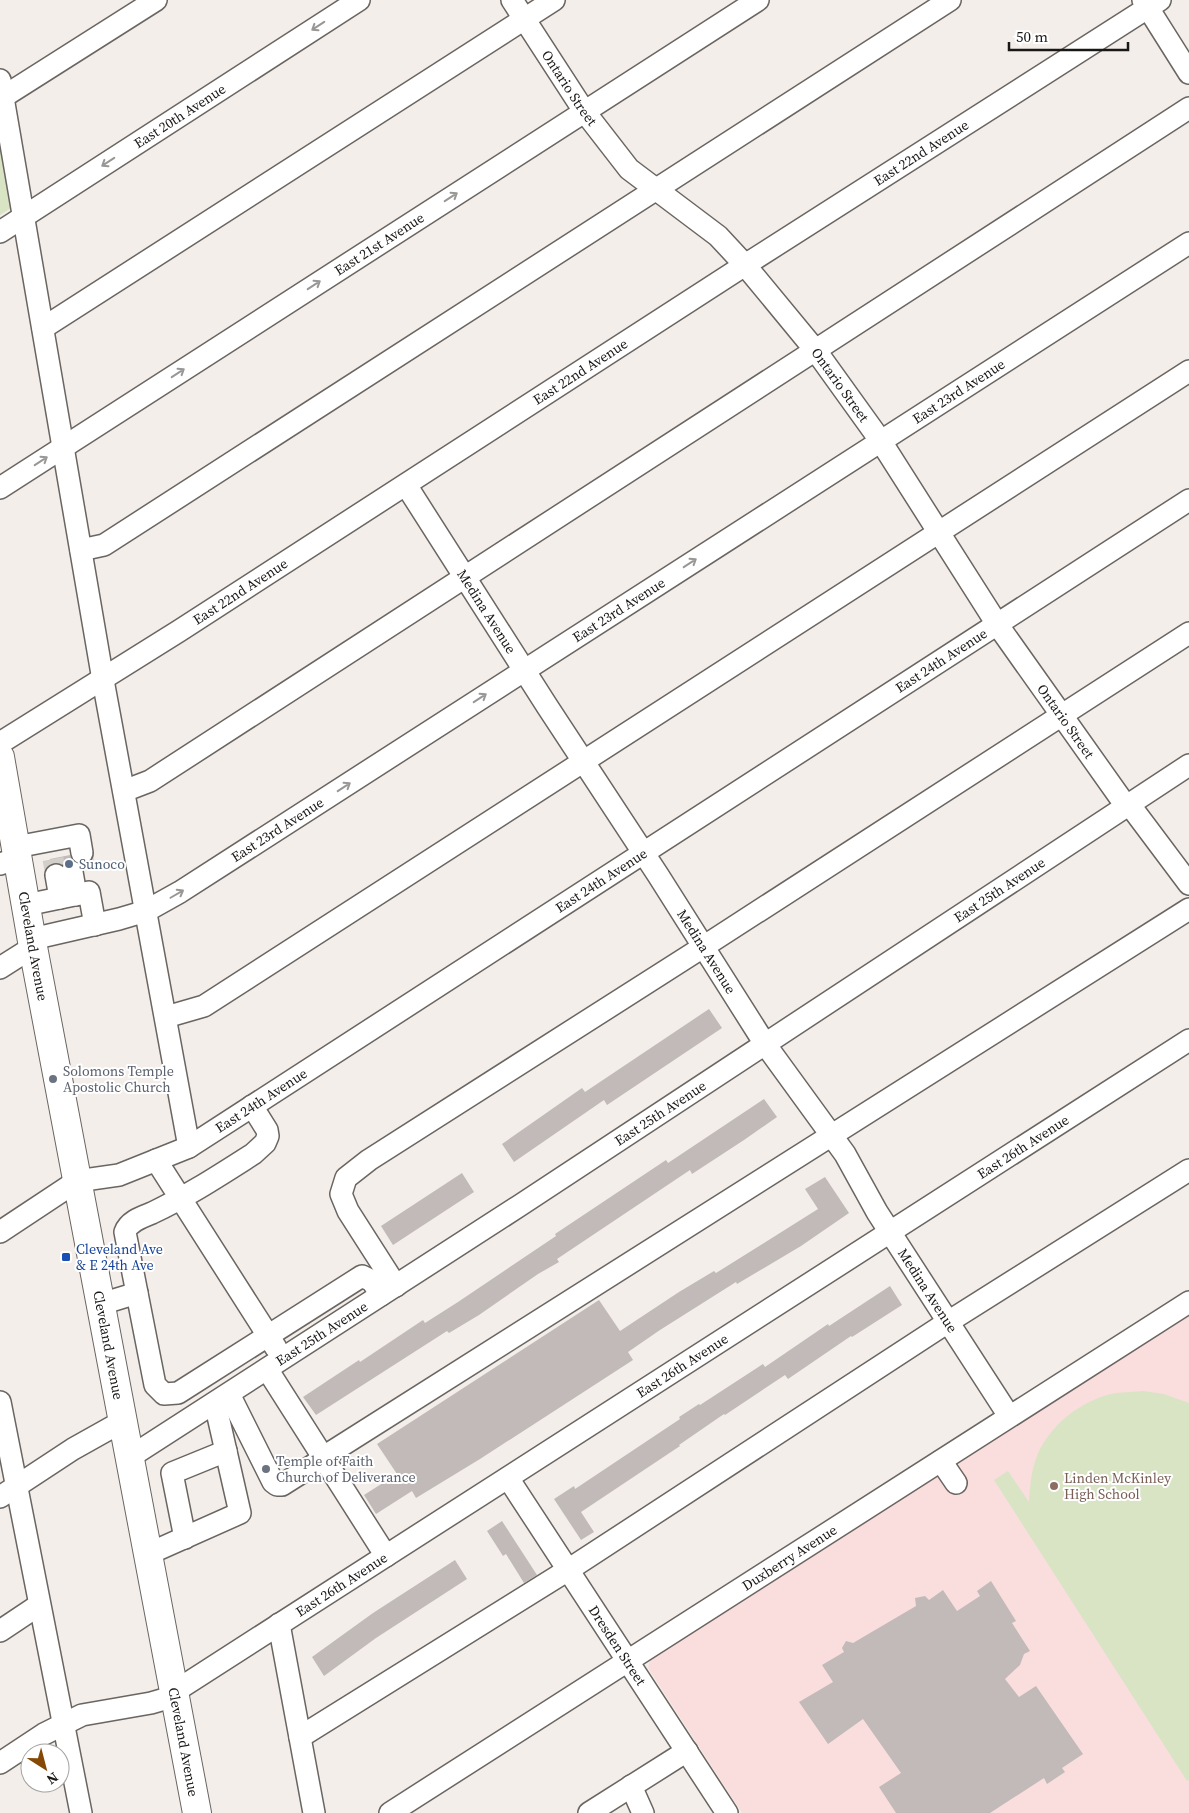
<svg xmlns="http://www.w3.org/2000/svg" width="1189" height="1813" viewBox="0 0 1189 1813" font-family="'Source Serif 4',serif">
	<rect width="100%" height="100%" fill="#f3eee9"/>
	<!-- education -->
	<path fill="#f9dedd" d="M 1189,1314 L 1189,1813 L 742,1813 L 648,1668 L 650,1659 Z"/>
	<!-- green -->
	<path fill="#d9e4c5" d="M 0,106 L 16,205 L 0,215 Z
		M 1143,1391 L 1164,1394 L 1189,1403 L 1189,1780 L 1187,1781 L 994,1480 L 1008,1471 L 1029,1502 C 1030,1486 1031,1471 1037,1456 C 1050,1424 1083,1399 1116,1393 C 1125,1392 1135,1392 1143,1391 Z"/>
	<!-- building -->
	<path fill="#c1bab9" d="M 70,855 L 72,860 L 64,862 L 62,865 L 54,863 L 51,864 L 50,859 Z
		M 709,1009 L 722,1028 L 607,1105 L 604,1100 L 514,1162 L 502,1144 L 582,1088 L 585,1092 Z
		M 764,1099 L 777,1117 L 744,1140 L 692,1174 L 690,1170 L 557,1259 L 559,1262 L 538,1274 L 479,1315 L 449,1333 L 447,1331 L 316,1415 L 303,1397 L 359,1360 L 360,1362 L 423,1320 L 425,1323 L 458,1302 L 556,1236 L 555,1234 L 666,1160 L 668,1163 Z
		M 462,1173 L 474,1192 L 393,1245 L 381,1226 Z
		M 825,1177 L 849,1213 L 801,1246 L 737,1284 L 736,1282 L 660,1330 L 628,1352 L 633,1360 L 480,1459 L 416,1498 L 412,1491 L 376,1514 L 364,1495 L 397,1474 L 377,1444 L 599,1300 L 620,1331 L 679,1292 L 714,1271 L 716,1273 L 818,1209 L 805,1189 Z
		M 890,1286 L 902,1305 L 852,1337 L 851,1336 L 788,1379 L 785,1375 L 725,1415 L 724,1414 L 679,1445 L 680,1446 L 581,1512 L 594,1532 L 581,1540 L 554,1499 L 574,1486 L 575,1489 L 680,1419 L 679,1417 L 699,1404 L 700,1405 L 763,1364 L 765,1367 L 828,1324 L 829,1326 Z
		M 502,1521 L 537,1575 L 524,1583 L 506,1554 L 503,1556 L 487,1531 Z
		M 455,1560 L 467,1579 L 376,1638 L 324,1676 L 312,1657 L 373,1613 Z
		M 991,1581 L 1016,1621 L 1012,1623 L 1030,1651 L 1024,1654 L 1020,1665 L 1005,1679 L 1019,1697 L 1036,1686 L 1083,1754 L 1062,1768 L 1065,1772 L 1047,1784 L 1044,1778 L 990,1813 L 896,1813 L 879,1787 L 901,1773 L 863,1719 L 828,1744 L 799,1702 L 833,1682 L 822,1665 L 844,1652 L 842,1648 L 846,1641 L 853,1643 L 916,1606 L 915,1598 L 925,1596 L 929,1600 L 943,1590 L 957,1611 L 980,1596 L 977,1591 Z"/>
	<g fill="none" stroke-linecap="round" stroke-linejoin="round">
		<!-- minor-tunnel -->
		<path stroke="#d2cec9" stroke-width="21" stroke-dasharray="21 11" stroke-linecap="butt" d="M 82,853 L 85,870
			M 53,859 L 56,875"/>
		<!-- minor casing -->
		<g stroke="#6a6561" stroke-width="24">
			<g id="minor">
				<path id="s1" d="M 512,0 L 584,111 L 629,169 L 718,236 L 745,265 L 816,351 L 880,440 L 997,624 L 1126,806"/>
				<path d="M 1143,0 L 1189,73"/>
				<path d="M 0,80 L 103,680 L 189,1147"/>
				<path d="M 3,97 L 156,0"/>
				<path id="s2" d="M 0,232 L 359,0"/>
				<path d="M 43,328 L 554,0"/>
				<path id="s3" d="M 406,485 L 547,706 L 658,875 L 765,1044 L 845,1154 L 877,1212 L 1009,1416"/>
				<path id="s4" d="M 0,488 L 758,0"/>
				<path d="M 81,550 L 104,545 L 950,0"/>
				<path id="s5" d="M 0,743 L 179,631 L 745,265 L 1160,0"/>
				<path d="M 124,791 L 150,781 C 495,555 843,333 1189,108"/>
				<path d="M 1129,804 L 1189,884"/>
				<path d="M 16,847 L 79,835 L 82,853"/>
				<path d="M 0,864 L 18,858"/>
				<path d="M 72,872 L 76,895"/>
				<path d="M 56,875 L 60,898"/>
				<path d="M 26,905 L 89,892 L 95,925"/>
				<path id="s6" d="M 32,939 L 119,919 L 146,911 L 180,892 L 1189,243"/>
				<path d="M 0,968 L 33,947"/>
				<path d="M 166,1017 L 204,1006 L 1189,371"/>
				<path d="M 252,1106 L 267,1130 L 268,1136 L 265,1143 L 253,1154 C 220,1175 188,1196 152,1213 C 142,1217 129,1221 125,1232 L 155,1385 L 164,1394 L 178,1393 L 362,1276 L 372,1281 L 381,1295"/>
				<path d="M 156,1160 L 276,1348"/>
				<path id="s7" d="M 0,1232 L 77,1181 L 119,1175 L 189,1147 L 1189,500"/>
				<path d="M 396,1286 L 348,1211 L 341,1194 L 346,1178 L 369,1160 L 703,947 L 1189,633"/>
				<path d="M 101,1304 L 137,1293"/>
				<path d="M 267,1369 L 386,1556"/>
				<path d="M 229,1394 L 273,1482 L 277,1485 L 282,1485 L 323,1459"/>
				<path d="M 0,1402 L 81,1813"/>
				<path id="s8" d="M 130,1457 L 519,1206 L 1189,765"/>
				<path d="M 322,1458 L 1189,909"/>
				<path d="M 941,1461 L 956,1483"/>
				<path id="s9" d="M 508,1478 L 727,1813"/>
				<path d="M 0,1497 L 73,1449 L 123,1421"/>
				<path d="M 185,1538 L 172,1473 L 226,1451"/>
				<path d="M 148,1554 L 240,1513 L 215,1403"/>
				<path d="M 279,1624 L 314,1813"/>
				<path d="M 0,1631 L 39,1605"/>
				<path id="s10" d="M 174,1692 L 1189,1040"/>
				<path d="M 300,1737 L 568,1570 L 948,1322 L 1189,1170"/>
				<path d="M 0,1763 L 44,1734 L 82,1715 L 151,1703 L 175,1696"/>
				<path d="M 631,1786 L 643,1813"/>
				<path id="s11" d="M 390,1813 L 1189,1302"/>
				<path d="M 589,1813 L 687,1751"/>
			</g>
		</g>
		<!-- major casing -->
		<g stroke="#6a6561" stroke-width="30">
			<g id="major">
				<path id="s12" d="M 0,757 L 33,947 L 197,1813"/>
			</g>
		</g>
		<!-- minor -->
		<use href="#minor" stroke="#fff" stroke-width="21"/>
		<!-- major -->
		<use href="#major" stroke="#fff" stroke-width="28"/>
	</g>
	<!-- one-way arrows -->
	<defs><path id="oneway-shaft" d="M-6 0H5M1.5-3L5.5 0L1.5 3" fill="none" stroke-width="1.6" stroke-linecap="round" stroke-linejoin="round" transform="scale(1.25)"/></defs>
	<g stroke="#989796">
		<use href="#oneway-shaft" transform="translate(318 26) rotate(147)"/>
		<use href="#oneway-shaft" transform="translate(108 162) rotate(147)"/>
		<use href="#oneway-shaft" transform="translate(451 197) rotate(-33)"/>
		<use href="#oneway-shaft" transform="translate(314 285) rotate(-33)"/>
		<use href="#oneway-shaft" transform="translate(178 373) rotate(-33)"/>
		<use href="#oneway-shaft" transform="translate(41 461) rotate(-33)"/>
		<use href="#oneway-shaft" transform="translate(690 563) rotate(-33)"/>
		<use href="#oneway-shaft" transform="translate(480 698) rotate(-33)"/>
		<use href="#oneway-shaft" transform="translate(344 787) rotate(-33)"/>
		<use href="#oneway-shaft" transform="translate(177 894) rotate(-30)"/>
	</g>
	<!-- markers -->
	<circle fill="#5c6f8a" stroke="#fff" stroke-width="2" cx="69" cy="864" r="5"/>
	<g fill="#6b7280" stroke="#fff" stroke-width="2">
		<circle cx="53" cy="1079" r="5"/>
		<circle cx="266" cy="1469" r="5"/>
	</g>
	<rect fill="#1a4fb4" stroke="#fff" stroke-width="2" x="61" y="1252" width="10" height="10" rx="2.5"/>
	<circle fill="#8d6e63" stroke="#fff" stroke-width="2" cx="1054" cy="1486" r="5"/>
	<g text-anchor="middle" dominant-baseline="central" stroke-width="4" stroke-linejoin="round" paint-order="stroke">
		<!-- street labels -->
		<g font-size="14" fill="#1a1816" stroke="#fff">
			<text stroke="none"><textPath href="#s1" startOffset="105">Ontario Street</textPath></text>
			<text stroke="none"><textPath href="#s2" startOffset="214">East 20th Avenue</textPath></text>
			<text stroke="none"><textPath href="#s5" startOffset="1094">East 22nd Avenue</textPath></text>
			<text stroke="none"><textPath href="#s4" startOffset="451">East 21st Avenue</textPath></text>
			<text stroke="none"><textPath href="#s5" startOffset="689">East 22nd Avenue</textPath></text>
			<text stroke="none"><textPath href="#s1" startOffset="510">Ontario Street</textPath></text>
			<text stroke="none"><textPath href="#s6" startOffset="1082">East 23rd Avenue</textPath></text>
			<text stroke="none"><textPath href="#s5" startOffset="284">East 22nd Avenue</textPath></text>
			<text stroke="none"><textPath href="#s6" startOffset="678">East 23rd Avenue</textPath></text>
			<text stroke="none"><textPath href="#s3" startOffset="150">Medina Avenue</textPath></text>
			<text stroke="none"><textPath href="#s7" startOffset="1106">East 24th Avenue</textPath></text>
			<text stroke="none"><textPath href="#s1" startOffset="915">Ontario Street</textPath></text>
			<text stroke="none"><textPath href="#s6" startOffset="272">East 23rd Avenue</textPath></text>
			<text stroke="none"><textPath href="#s7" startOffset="701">East 24th Avenue</textPath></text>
			<text stroke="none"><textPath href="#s8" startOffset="1038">East 25th Avenue</textPath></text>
			<text stroke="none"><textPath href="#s12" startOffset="192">Cleveland Avenue</textPath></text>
			<text stroke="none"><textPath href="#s3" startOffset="555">Medina Avenue</textPath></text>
			<text stroke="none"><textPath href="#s7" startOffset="296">East 24th Avenue</textPath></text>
			<text stroke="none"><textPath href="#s8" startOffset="632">East 25th Avenue</textPath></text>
			<text stroke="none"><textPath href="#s10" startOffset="1009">East 26th Avenue</textPath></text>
			<text stroke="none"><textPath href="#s3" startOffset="960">Medina Avenue</textPath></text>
			<text stroke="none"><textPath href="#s8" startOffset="228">East 25th Avenue</textPath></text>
			<text stroke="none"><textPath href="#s12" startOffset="598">Cleveland Avenue</textPath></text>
			<text stroke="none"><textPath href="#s10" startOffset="604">East 26th Avenue</textPath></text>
			<text stroke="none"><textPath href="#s11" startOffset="474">Duxberry Avenue</textPath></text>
			<text stroke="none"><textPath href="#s10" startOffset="199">East 26th Avenue</textPath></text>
			<text stroke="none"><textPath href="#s9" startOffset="200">Dresden Street</textPath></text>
			<text stroke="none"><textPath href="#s12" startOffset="1002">Cleveland Avenue</textPath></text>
		</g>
		<!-- service labels -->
		<g font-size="14" fill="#4e5e75" stroke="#fff" text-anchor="start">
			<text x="79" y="864">Sunoco</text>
		</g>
		<!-- worship labels -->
		<g font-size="14" fill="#5b616d" stroke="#fff" text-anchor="start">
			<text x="63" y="1071">Solomons Temple<tspan x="63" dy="16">Apostolic Church</tspan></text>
			<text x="276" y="1461">Temple of Faith<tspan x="276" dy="16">Church of Deliverance</tspan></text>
		</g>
		<!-- transit labels -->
		<g font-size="14" fill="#164399" stroke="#fff" text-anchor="start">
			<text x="76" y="1249">Cleveland Ave<tspan x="76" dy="16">&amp; E 24th Ave</tspan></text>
		</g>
		<!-- education labels -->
		<g font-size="14" fill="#785e54" stroke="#fff" text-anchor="start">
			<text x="1064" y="1478">Linden McKinley<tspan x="1064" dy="16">High School</tspan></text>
		</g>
	</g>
	<!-- north arrow -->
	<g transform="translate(45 1768) rotate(144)"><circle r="24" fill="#ffffff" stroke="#a3a3a2"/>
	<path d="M0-4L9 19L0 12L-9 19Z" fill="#864905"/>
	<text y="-8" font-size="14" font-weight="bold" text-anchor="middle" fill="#1a1816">N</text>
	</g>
	<!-- scale -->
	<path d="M1009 42v8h119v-8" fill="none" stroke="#1a1816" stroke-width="2.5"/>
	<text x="1016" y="42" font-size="15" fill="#1a1816" stroke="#ffffff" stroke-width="4" paint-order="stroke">50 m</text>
</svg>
